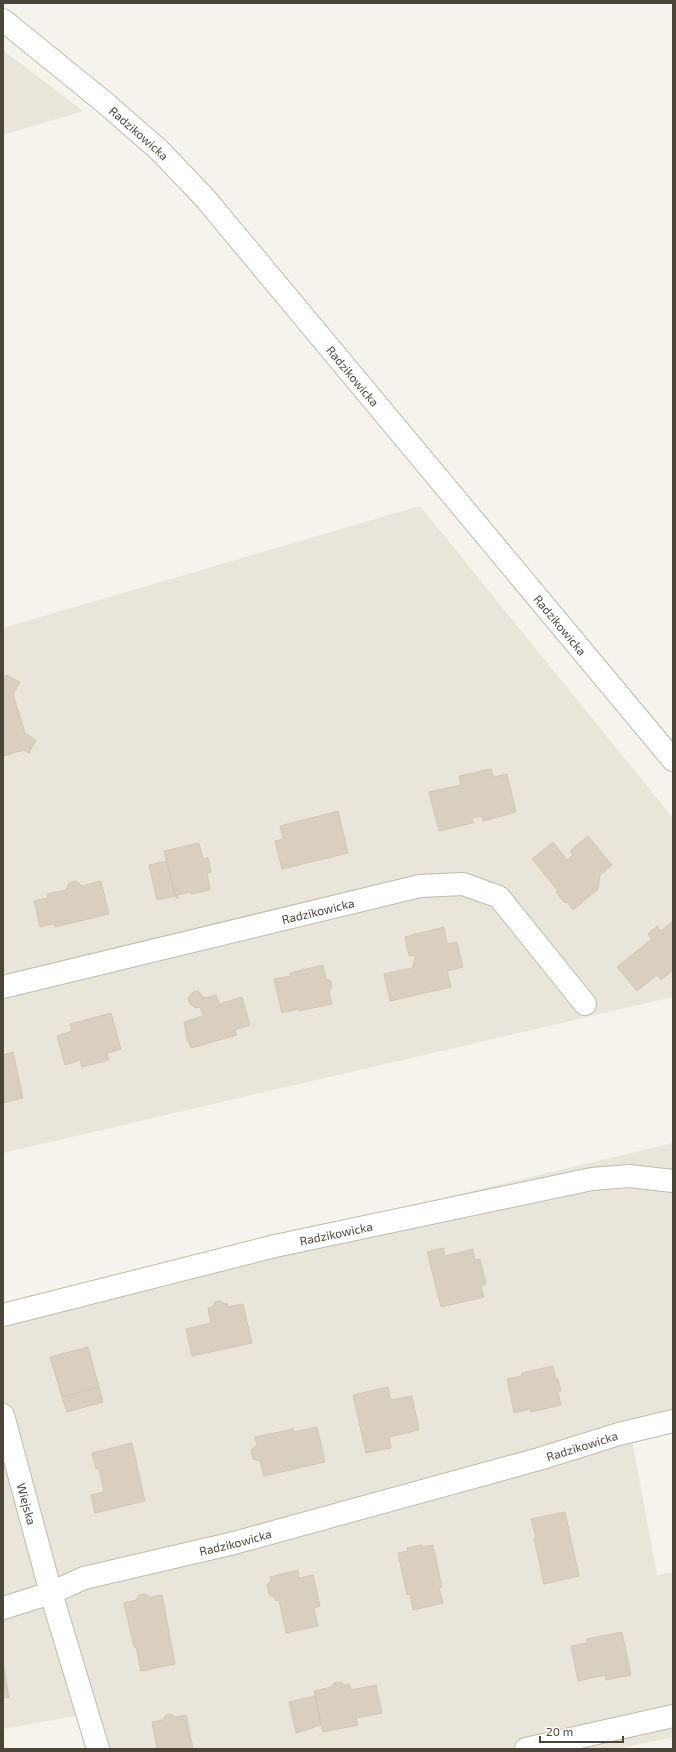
<svg xmlns="http://www.w3.org/2000/svg" width="676" height="1752" viewBox="0 0 676 1752" font-family="'Exo 2',sans-serif">
	<rect width="100%" height="100%" fill="#f6f3ec"/>
	<!-- residential -->
	<path fill="#eae5da" d="M 3,50 L 83,111 L 3,135 Z
		M 420,506 L 673,818 L 673,997 L 3,1153 L 3,628 Z
		M 673,1143 L 673,1431 L 632,1440 L 657,1575 L 673,1572 L 673,1737 L 617,1749 L 85,1749 L 76,1716 L 3,1729 L 3,1303 Z"/>
	<!-- building -->
	<path fill="#d8cfc1" stroke="#d3c7b4" d="M 6,675 L 20,682 L 13,694 L 25,733 L 36,740 L 29,753 L 24,750 L 3,756 L 3,680 Z
		M 491,769 L 494,777 L 507,774 L 516,812 L 483,821 L 482,816 L 472,818 L 473,823 L 439,831 L 429,792 L 461,785 L 459,776 Z
		M 338,811 L 348,853 L 282,869 L 275,841 L 283,839 L 280,826 Z
		M 588,836 L 612,865 L 600,875 L 598,889 L 573,910 L 567,902 L 565,903 L 556,892 L 558,891 L 532,859 L 553,842 L 567,860 L 573,855 L 570,851 Z
		M 199,843 L 203,859 L 208,858 L 211,872 L 207,873 L 210,890 L 191,894 L 191,892 L 177,895 L 178,898 L 176,898 L 164,851 Z
		M 167,861 L 175,896 L 157,900 L 149,865 Z
		M 76,881 L 82,886 L 101,881 L 109,914 L 55,927 L 54,924 L 40,927 L 34,901 L 48,898 L 47,894 L 66,890 L 69,883 Z
		M 673,921 L 673,970 L 661,980 L 657,975 L 637,991 L 617,967 L 652,939 L 648,934 L 657,926 L 661,931 Z
		M 444,927 L 447,944 L 457,942 L 463,967 L 447,971 L 451,987 L 390,1001 L 384,974 L 412,968 L 415,959 L 414,955 L 409,956 L 405,937 Z
		M 323,965 L 326,979 L 331,981 L 332,987 L 329,992 L 332,1004 L 299,1011 L 298,1009 L 282,1013 L 274,979 L 291,976 L 290,973 Z
		M 198,991 L 205,998 L 216,995 L 219,1004 L 242,997 L 250,1025 L 235,1030 L 237,1035 L 191,1048 L 189,1042 L 187,1041 L 184,1022 L 203,1016 L 200,1007 L 196,1008 L 190,1004 L 188,998 L 193,992 Z
		M 111,1013 L 121,1049 L 107,1053 L 109,1060 L 82,1067 L 80,1060 L 65,1065 L 57,1036 L 72,1031 L 70,1024 Z
		M 13,1052 L 23,1098 L 3,1103 L 3,1055 Z
		M 443,1248 L 445,1256 L 473,1249 L 475,1260 L 480,1259 L 486,1284 L 481,1286 L 484,1297 L 441,1307 L 427,1252 Z
		M 220,1301 L 225,1304 L 227,1303 L 228,1307 L 243,1304 L 252,1343 L 192,1356 L 186,1329 L 211,1323 L 208,1308 L 212,1307 L 215,1302 Z
		M 88,1347 L 99,1387 L 62,1397 L 50,1357 Z
		M 553,1366 L 556,1379 L 558,1379 L 561,1391 L 558,1392 L 561,1405 L 531,1412 L 530,1409 L 514,1413 L 507,1379 L 522,1376 L 522,1373 Z
		M 99,1387 L 103,1402 L 67,1412 L 62,1397 Z
		M 388,1387 L 391,1400 L 412,1396 L 419,1430 L 389,1437 L 391,1448 L 366,1453 L 353,1395 Z
		M 317,1427 L 325,1462 L 264,1476 L 260,1461 L 253,1459 L 251,1450 L 257,1445 L 255,1437 L 293,1429 L 294,1432 Z
		M 132,1443 L 145,1501 L 95,1513 L 91,1495 L 104,1492 L 99,1468 L 96,1469 L 92,1453 Z
		M 565,1512 L 579,1576 L 544,1584 L 534,1538 L 536,1538 L 531,1519 Z
		M 422,1545 L 422,1547 L 433,1545 L 442,1587 L 439,1588 L 443,1603 L 413,1610 L 410,1594 L 407,1595 L 398,1553 L 408,1551 L 407,1548 Z
		M 298,1570 L 299,1578 L 313,1575 L 320,1606 L 314,1608 L 318,1626 L 286,1633 L 279,1600 L 276,1601 L 275,1598 L 269,1594 L 267,1585 L 271,1580 L 270,1577 Z
		M 145,1594 L 150,1597 L 162,1595 L 175,1664 L 141,1671 L 136,1647 L 134,1647 L 124,1603 L 136,1600 L 139,1595 Z
		M 622,1632 L 631,1675 L 606,1680 L 605,1675 L 578,1681 L 571,1646 L 587,1643 L 587,1639 Z
		M 3,1663 L 9,1697 L 3,1698 Z
		M 341,1682 L 345,1685 L 349,1684 L 351,1690 L 376,1685 L 382,1713 L 356,1718 L 358,1725 L 323,1732 L 314,1691 L 331,1687 L 334,1683 Z
		M 315,1696 L 321,1725 L 313,1727 L 313,1728 L 296,1733 L 289,1702 Z
		M 171,1714 L 175,1717 L 186,1715 L 193,1749 L 157,1749 L 152,1722 L 163,1720 L 166,1715 Z"/>
	<g fill="none" stroke-linecap="round" stroke-linejoin="round">
		<!-- minor casing -->
		<g stroke="#c2bbae" stroke-width="24">
			<g id="minor">
				<path id="s1" d="M 3,20 L 104,102 L 159,150 L 204,197 L 673,760"/>
				<path id="s2" d="M 3,987 L 420,886 L 463,884 L 499,897 L 585,1004"/>
				<path id="s3" d="M 3,1315 L 275,1246 L 592,1179 L 629,1176 L 673,1181"/>
				<path id="s4" d="M 3,1415 L 51,1593 L 98,1749"/>
				<path id="s5" d="M 3,1608 L 51,1593 L 84,1578 L 234,1543 L 539,1459 L 619,1434 L 673,1421"/>
				<path d="M 526,1749 L 673,1716"/>
			</g>
		</g>
		<!-- minor -->
		<use href="#minor" stroke="#fff" stroke-width="22"/>
	</g>
	<g text-anchor="middle" dominant-baseline="central" stroke-width="3.5" stroke-linejoin="round" paint-order="stroke">
		<!-- street labels -->
		<g font-size="12" fill="#4b4439" stroke="#fff">
			<text stroke="none"><textPath href="#s1" startOffset="177">Radzikowicka</textPath></text>
			<text stroke="none"><textPath href="#s1" startOffset="501">Radzikowicka</textPath></text>
			<text stroke="none"><textPath href="#s1" startOffset="825">Radzikowicka</textPath></text>
			<text stroke="none"><textPath href="#s2" startOffset="324">Radzikowicka</textPath></text>
			<text stroke="none"><textPath href="#s3" startOffset="343">Radzikowicka</textPath></text>
			<text stroke="none"><textPath href="#s5" startOffset="602">Radzikowicka</textPath></text>
			<text stroke="none"><textPath href="#s4" startOffset="92">Wiejska</textPath></text>
			<text stroke="none"><textPath href="#s5" startOffset="242">Radzikowicka</textPath></text>
		</g>
	</g>
	<!-- border -->
	<rect width="676" height="1752" fill="none" stroke="#4b4439" stroke-width="8"/>
	<!-- scale -->
	<path d="M540 1736v6h83v-6" fill="none" stroke="#4b4439" stroke-width="2"/>
	<text x="546" y="1736" font-size="12" fill="#4b4439" stroke="#ffffff" stroke-width="3" paint-order="stroke">20 m</text>
</svg>
